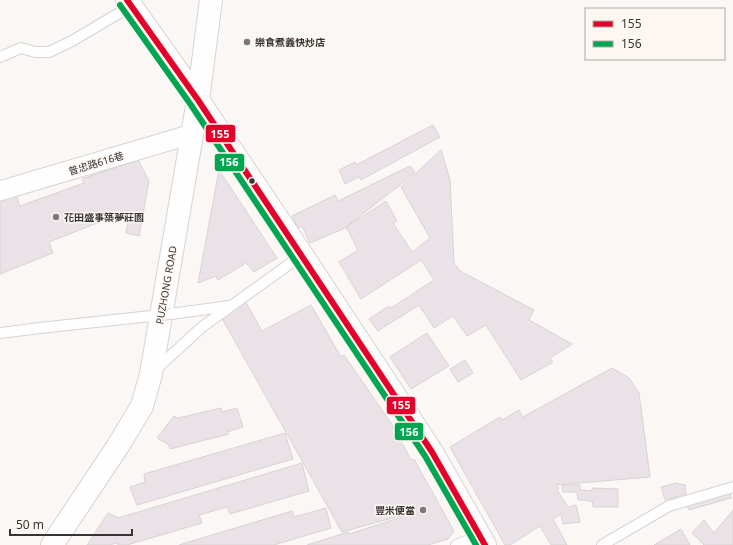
<svg xmlns="http://www.w3.org/2000/svg" width="733" height="545" viewBox="0 0 733 545" font-family="'Noto Sans','Noto Sans TC',sans-serif">
	<rect width="100%" height="100%" fill="#faf7f5"/>
	<!-- building -->
	<path fill="#ebe2e8" stroke="#d6d4d4" d="M 433,125 L 440,137 L 361,180 L 359,177 L 345,184 L 339,170 L 355,162 L 356,165 Z
		M 441,150 L 450,180 L 454,263 L 460,271 L 534,310 L 529,320 L 572,344 L 550,358 L 553,362 L 521,380 L 486,325 L 467,336 L 453,316 L 434,328 L 419,305 L 378,331 L 369,319 L 389,306 L 391,308 L 434,280 L 421,260 L 361,299 L 339,262 L 358,250 L 346,227 L 386,201 L 397,221 L 393,223 L 412,252 L 430,238 L 401,187 Z
		M 138,160 L 149,181 L 139,236 L 126,233 L 128,220 L 118,215 L 49,242 L 53,253 L 0,274 L 0,200 L 16,195 L 20,206 L 84,183 L 82,179 Z
		M 410,166 L 415,172 L 400,185 L 343,229 L 310,243 L 302,226 L 298,228 L 292,216 L 335,195 L 338,201 Z
		M 219,170 L 277,258 L 254,272 L 246,263 L 218,280 L 216,276 L 198,283 Z
		M 244,299 L 262,331 L 311,305 L 341,357 L 344,355 L 393,426 L 411,460 L 414,459 L 454,531 L 448,539 L 428,545 L 307,545 L 348,532 L 349,534 L 408,515 L 407,514 L 342,532 L 219,313 Z
		M 427,333 L 449,366 L 411,389 L 390,357 Z
		M 465,360 L 473,373 L 458,382 L 450,369 Z
		M 612,368 L 629,378 L 639,393 L 650,477 L 556,485 L 559,488 L 557,490 L 568,507 L 576,505 L 580,522 L 563,524 L 561,514 L 553,519 L 567,545 L 551,545 L 540,526 L 510,545 L 505,545 L 450,447 L 500,417 L 502,420 L 519,410 L 523,417 Z
		M 221,408 L 222,412 L 237,408 L 243,427 L 227,432 L 229,434 L 170,449 L 169,445 L 157,438 L 174,416 L 178,418 Z
		M 285,433 L 293,459 L 137,505 L 130,487 L 145,482 L 144,474 Z
		M 302,463 L 309,491 L 230,514 L 227,507 L 199,515 L 202,523 L 127,545 L 118,545 L 117,543 L 109,545 L 87,545 L 108,513 L 118,518 Z
		M 676,483 L 685,485 L 686,494 L 665,500 L 661,487 Z
		M 562,485 L 580,485 L 580,490 L 592,491 L 592,488 L 618,489 L 618,507 L 593,507 L 592,501 L 578,500 L 577,492 L 563,492 Z
		M 730,492 L 731,498 L 689,510 L 687,505 Z
		M 326,508 L 331,528 L 274,545 L 179,545 L 292,511 L 294,517 Z
		M 733,510 L 733,545 L 704,545 L 692,533 L 704,520 L 714,533 Z
		M 681,529 L 690,545 L 654,545 Z"/>
	<g fill="none" stroke-linecap="round" stroke-linejoin="round">
		<!-- lane casing -->
		<g stroke="#d6d4d2" stroke-width="12">
			<path id="lane" d="M 0,57 L 21,48 L 35,52 L 49,52 L 72,41 L 131,6
				M 171,314 L 229,306
				M 0,333 L 40,328 L 160,315
				M 154,371 L 202,327 L 302,255
				M 456,545 L 479,536
				M 602,545 L 669,506 L 733,487"/>
		</g>
		<!-- street casing -->
		<g stroke="#d6d4d2" stroke-width="21">
			<path id="street" d="M 0,191 L 192,134"/>
		</g>
		<!-- secondary casing -->
		<g stroke="#d6d4d2" stroke-width="24">
			<path id="secondary" d="M 127,0 L 198,100 L 302,255 L 432,452 L 485,545
				M 52,545 L 118,446 L 142,406 L 151,374 L 198,100 L 211,0"/>
		</g>
		<!-- lane -->
		<use href="#lane" stroke="#fefefe" stroke-width="10"/>
		<!-- street -->
		<use href="#street" stroke="#fefefe" stroke-width="19"/>
		<!-- secondary -->
		<use href="#secondary" stroke="#fefefe" stroke-width="22"/>
		<!-- lane-bridge casing -->
		<g stroke="#d6d4d2" stroke-width="12" stroke-linecap="butt">
			<path id="lane-bridge" d="M 160,315 L 171,314"/>
		</g>
		<!-- lane-bridge -->
		<use href="#lane-bridge" stroke="#fefefe" stroke-width="10"/>
		<!-- bus-1 casing -->
		<g stroke="#fdf7f2" stroke-width="9">
			<path id="bus-1" d="M 127,0 L 198,100 L 432,452 L 485,545"/>
		</g>
		<!-- bus-2 casing -->
		<g stroke="#fdf7f2" stroke-width="9">
			<path id="bus-2" d="M 120,5 L 191,105 L 425,456 L 476,545"/>
		</g>
		<!-- bus-1 -->
		<use href="#bus-1" stroke="#e4002b" stroke-width="6"/>
		<!-- bus-2 -->
		<use href="#bus-2" stroke="#00a651" stroke-width="6"/>
	</g>
	<!-- markers -->
	<g fill="#7b7977" stroke="#fdf7f2" stroke-width="1.5">
		<circle cx="247" cy="42" r="4"/>
		<circle cx="56" cy="217" r="4"/>
		<circle cx="423" cy="510" r="4"/>
	</g>
	<circle fill="#373533" stroke="#fdf7f2" stroke-width="1.5" cx="252" cy="181" r="3.5"/>
	<g text-anchor="middle" dominant-baseline="central" stroke-width="3" stroke-linejoin="round" paint-order="stroke">
		<!-- poi labels -->
		<g font-size="10" font-weight="bold" fill="#373533" stroke="#fdf7f2" text-anchor="start">
			<text x="255" y="42">樂食煮義快炒店</text>
			<text x="64" y="217">花田盛事築夢莊園</text>
			<text x="415" y="510" text-anchor="end">豐米便當</text>
		</g>
		<!-- street labels -->
		<g font-size="10" fill="#373533" stroke="#fdf7f2">
			<text transform="translate(96 163) rotate(-17)">普忠路616巷</text>
			<text transform="translate(166 285) rotate(-80)">PUZHONG ROAD</text>
		</g>
	</g>
	<g stroke="#fdf7f2" stroke-width="1.5">
		<rect x="205" y="124" width="31" height="19" rx="4" fill="#e4002b"/>
		<rect x="214" y="153" width="31" height="19" rx="4" fill="#00a651"/>
		<rect x="386" y="396" width="30" height="19" rx="4" fill="#e4002b"/>
		<rect x="394" y="422" width="30" height="19" rx="4" fill="#00a651"/>
	</g>
	<g font-size="11" text-anchor="middle" font-weight="bold" fill="#fff">
		<text x="220" y="138">155</text>
		<text x="229" y="166">156</text>
		<text x="401" y="409">155</text>
		<text x="409" y="436">156</text>
	</g>
	<!-- legend -->
	<rect x="585" y="8" width="140" height="52" fill="#fdf7f2" stroke="#aea9a6"/>
	<rect x="593" y="21" width="20" height="6" fill="#e4002b" stroke="#aea9a6"/>
	<text x="621" y="28" font-size="12" fill="#373533">155</text>
	<rect x="593" y="41" width="20" height="6" fill="#00a651" stroke="#aea9a6"/>
	<text x="621" y="48" font-size="12" fill="#373533">156</text>
	<!-- scale -->
	<path d="M10 529v6h122v-6" fill="none" stroke="#373533" stroke-width="2"/>
	<text x="16" y="529" font-size="12" fill="#373533" stroke="#fdf7f2" stroke-width="3" paint-order="stroke">50 m</text>
</svg>
